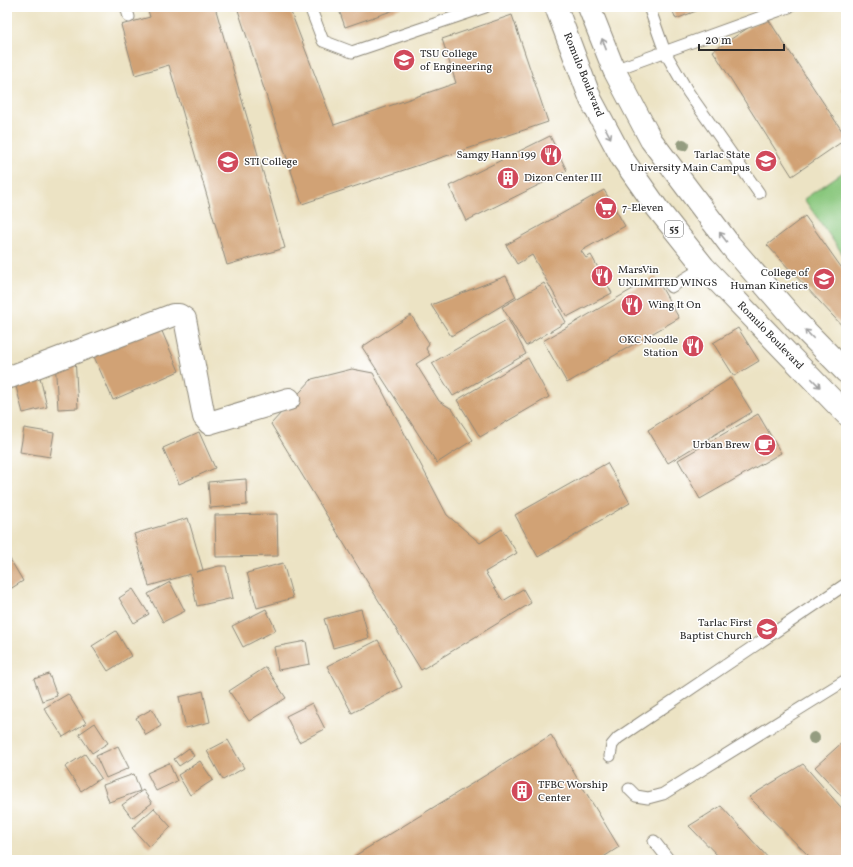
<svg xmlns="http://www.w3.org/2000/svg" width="853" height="867" viewBox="0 0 853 867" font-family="Vollkorn,serif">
	<rect width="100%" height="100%" fill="#fff"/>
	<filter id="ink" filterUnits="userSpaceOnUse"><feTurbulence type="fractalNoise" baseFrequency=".025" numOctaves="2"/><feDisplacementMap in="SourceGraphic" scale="8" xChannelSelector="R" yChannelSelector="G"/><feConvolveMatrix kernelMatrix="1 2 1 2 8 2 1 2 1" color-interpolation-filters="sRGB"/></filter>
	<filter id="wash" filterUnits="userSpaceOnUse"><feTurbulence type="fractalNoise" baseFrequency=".012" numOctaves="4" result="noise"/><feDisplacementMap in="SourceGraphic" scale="16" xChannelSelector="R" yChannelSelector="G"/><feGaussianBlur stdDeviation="0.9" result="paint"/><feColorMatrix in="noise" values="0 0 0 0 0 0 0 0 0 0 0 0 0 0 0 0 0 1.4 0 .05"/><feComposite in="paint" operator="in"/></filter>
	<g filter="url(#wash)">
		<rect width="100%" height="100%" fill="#ece3c4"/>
		<!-- green -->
		<path fill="#89c77d" stroke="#5a7954" d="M 846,170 L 846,259 L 804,199 Z"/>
		<g id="blocks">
			<!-- building -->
			<path fill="#d1a274" d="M 147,7 L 215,7 L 285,248 L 227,265 L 169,65 L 135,75 L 121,25 L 150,17 Z
				M 237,7 L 289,7 L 334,125 L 456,83 L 442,39 L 512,15 L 548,122 L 302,204 Z
				M 338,7 L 403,7 L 345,27 Z
				M 671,7 L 706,7 L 676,19 Z
				M 766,16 L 846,137 L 846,139 L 792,176 L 713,51 Z
				M 846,86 L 846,95 L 842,89 Z
				M 550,136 L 567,171 L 466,221 L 449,186 Z
				M 604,190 L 625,226 L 581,251 L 586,258 L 591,255 L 612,293 L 567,317 L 532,255 L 517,264 L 506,245 Z
				M 805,216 L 846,274 L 846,330 L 767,245 Z
				M 506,276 L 516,297 L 451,336 L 431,305 Z
				M 655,276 L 679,318 L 567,383 L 543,341 Z
				M 544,283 L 566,322 L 526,346 L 502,307 Z
				M 411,315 L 429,343 L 426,349 L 430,355 L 416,364 L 439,401 L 452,409 L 473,440 L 437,463 L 362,347 Z
				M 508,319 L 526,354 L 453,396 L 432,363 Z
				M 158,322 L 179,371 L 113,400 L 92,352 Z
				M 738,328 L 759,361 L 734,376 L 713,343 Z
				M 75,357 L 78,408 L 58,409 L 55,359 Z
				M 528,358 L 549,397 L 480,437 L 457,400 Z
				M 352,369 L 373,373 L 447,515 L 480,543 L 502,529 L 517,553 L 485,572 L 503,601 L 523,589 L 531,603 L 421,670 L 271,424 L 312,379 Z
				M 39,373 L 47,407 L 23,413 L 14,379 Z
				M 731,378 L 752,412 L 668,463 L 648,430 Z
				M 758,414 L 781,453 L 700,499 L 678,460 Z
				M 24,428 L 54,433 L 50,457 L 20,452 Z
				M 199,432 L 215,468 L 179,484 L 163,448 Z
				M 607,463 L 630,503 L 538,557 L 515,515 Z
				M 246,479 L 247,505 L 210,508 L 208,482 Z
				M 277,514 L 278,556 L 216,557 L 215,515 Z
				M 188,518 L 203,570 L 196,572 L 219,566 L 226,566 L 233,598 L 197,606 L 190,574 L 149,586 L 134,534 Z
				M 7,554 L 23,581 L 7,591 Z
				M 283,563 L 293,598 L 257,608 L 247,573 Z
				M 170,582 L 185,611 L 163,622 L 148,594 Z
				M 133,589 L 149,614 L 134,623 L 119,598 Z
				M 266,609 L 276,630 L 243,647 L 232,626 Z
				M 361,609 L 369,638 L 333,648 L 324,619 Z
				M 116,631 L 131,656 L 108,671 L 92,646 Z
				M 378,640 L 402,687 L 352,713 L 327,666 Z
				M 306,641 L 310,664 L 278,670 L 274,647 Z
				M 266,667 L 286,698 L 249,721 L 229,691 Z
				M 49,674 L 57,696 L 42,701 L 34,679 Z
				M 203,691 L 210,722 L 186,728 L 179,697 Z
				M 68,694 L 86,723 L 63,737 L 44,708 Z
				M 312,703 L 325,729 L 299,742 L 286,716 Z
				M 152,709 L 161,726 L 146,735 L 136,718 Z
				M 95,723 L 108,743 L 92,753 L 79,734 Z
				M 551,735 L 619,847 L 599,860 L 348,860 Z
				M 846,739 L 846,801 L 815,767 Z
				M 228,740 L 244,768 L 223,780 L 207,751 Z
				M 118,746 L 129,768 L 106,778 L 96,756 Z
				M 189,748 L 194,756 L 179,766 L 174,759 Z
				M 85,754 L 101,778 L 81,791 L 65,767 Z
				M 200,761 L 213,780 L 190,795 L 178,775 Z
				M 169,763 L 177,781 L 156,791 L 147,773 Z
				M 803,764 L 846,813 L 846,860 L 813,860 L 749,797 Z
				M 134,774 L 140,791 L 109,802 L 103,785 Z
				M 143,790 L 152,803 L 132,818 L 122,805 Z
				M 721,806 L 770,860 L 722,860 L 689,826 Z
				M 154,808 L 171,827 L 149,847 L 132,828 Z"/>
		</g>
	</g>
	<g filter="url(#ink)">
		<use href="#blocks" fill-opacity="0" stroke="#8c8778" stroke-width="1"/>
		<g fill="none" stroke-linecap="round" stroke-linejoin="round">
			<!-- lane casing -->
			<g stroke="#8c8778" stroke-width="13">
				<path id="lane" d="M 126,7 L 129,17
					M 310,7 L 323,41 L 352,52 L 485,7
					M 649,7 L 665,52 L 688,92 L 759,193
					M 614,70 L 789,7
					M 671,287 L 704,267
					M 610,756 L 612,745 L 618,738 L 846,584
					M 629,789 L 636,796 L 648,798 L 663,794 L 846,680
					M 654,841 L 669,860"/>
			</g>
			<!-- street casing -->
			<g stroke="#8c8778" stroke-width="24">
				<path id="street" d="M 7,375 L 10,377 L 173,315 L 179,315 L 185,319 L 204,417 L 209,423 L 289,399"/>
			</g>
			<!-- highway casing -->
			<g stroke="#8c8778" stroke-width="24">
				<path id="highway" d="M 556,7 L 591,100 L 622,158 L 657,208 L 704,267 L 846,414
					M 589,7 L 614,70 L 651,140 L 730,245 L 794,319 L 846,372"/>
			</g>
			<!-- lane -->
			<use href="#lane" stroke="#fff" stroke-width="11"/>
			<!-- street -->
			<use href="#street" stroke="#fff" stroke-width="22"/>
			<!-- highway -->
			<use href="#highway" stroke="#fff" stroke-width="22"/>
		</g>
		<!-- trees -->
		<g fill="#949c80">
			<circle cx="683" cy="145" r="6"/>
			<circle cx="814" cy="738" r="6"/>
		</g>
		<!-- one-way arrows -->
		<defs><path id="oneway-shaft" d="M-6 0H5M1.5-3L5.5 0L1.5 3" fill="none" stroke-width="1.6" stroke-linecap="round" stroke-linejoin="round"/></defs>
		<g stroke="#a0a0a0">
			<use href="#oneway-shaft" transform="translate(604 44) rotate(-111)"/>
			<use href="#oneway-shaft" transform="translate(608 133) rotate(62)"/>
			<use href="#oneway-shaft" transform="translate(723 237) rotate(-127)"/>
			<use href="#oneway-shaft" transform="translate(809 334) rotate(-134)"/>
			<use href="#oneway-shaft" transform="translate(816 383) rotate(46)"/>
		</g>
	</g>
	<!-- icons -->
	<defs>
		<g id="university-disc" transform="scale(1.15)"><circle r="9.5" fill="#d1495b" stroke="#fff"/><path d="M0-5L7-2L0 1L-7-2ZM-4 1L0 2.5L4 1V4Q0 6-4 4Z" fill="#fff"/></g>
		<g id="restaurant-disc" transform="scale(1.15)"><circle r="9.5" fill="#d1495b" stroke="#fff"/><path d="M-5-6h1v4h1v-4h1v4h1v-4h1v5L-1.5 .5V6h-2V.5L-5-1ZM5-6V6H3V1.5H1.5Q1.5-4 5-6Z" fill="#fff"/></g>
		<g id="building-disc" transform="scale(1.15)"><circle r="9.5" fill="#d1495b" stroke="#fff"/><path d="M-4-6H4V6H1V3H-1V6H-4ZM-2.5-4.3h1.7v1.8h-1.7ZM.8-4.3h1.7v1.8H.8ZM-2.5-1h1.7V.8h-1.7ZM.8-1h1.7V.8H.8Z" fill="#fff"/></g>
		<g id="supermarket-disc" transform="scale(1.15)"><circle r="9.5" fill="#d1495b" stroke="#fff"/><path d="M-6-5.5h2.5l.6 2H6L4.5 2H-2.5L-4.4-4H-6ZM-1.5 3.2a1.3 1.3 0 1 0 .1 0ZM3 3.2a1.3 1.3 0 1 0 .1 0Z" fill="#fff"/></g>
		<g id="cafe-disc" transform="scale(1.15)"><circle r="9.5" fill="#d1495b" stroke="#fff"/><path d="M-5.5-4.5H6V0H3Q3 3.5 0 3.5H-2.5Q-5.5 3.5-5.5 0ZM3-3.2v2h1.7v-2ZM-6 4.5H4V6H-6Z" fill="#fff"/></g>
		<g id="school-disc" transform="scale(1.15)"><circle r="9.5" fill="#d1495b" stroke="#fff"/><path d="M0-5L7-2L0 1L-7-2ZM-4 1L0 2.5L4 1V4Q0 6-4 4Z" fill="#fff"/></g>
	</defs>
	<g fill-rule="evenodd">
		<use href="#university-disc" x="404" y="60"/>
		<use href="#restaurant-disc" x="551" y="155"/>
		<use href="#university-disc" x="766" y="161"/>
		<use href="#university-disc" x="228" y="162"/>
		<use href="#building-disc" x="508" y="178"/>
		<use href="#supermarket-disc" x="606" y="208"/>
		<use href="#restaurant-disc" x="602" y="276"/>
		<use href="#university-disc" x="824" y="279"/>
		<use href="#restaurant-disc" x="632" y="305"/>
		<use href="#restaurant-disc" x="693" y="346"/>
		<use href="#cafe-disc" x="765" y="445"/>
		<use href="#school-disc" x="767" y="629"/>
		<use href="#building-disc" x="522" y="791"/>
	</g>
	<g text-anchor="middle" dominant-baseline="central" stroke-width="3" stroke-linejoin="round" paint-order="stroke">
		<!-- shield labels -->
		<rect fill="#fff" stroke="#6b6b6b" stroke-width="1" x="665" y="221" width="18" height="16" rx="3"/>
		<g font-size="10" font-weight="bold" fill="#2b2b2b">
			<text x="674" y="229">55</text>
		</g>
		<!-- poi labels -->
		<g font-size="11" fill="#2b2b2b" stroke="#fff" text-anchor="start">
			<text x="420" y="54">TSU College<tspan x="420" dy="13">of Engineering</tspan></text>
			<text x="536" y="155" text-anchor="end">Samgy Hann 199</text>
			<text x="750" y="155" text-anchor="end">Tarlac State<tspan x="750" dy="13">University Main Campus</tspan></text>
			<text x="244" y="162">STI College</text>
			<text x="524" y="178">Dizon Center III</text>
			<text x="622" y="208">7-Eleven</text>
			<text x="618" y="270">MarsVin<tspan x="618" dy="13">UNLIMITED WINGS</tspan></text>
			<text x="808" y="273" text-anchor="end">College of<tspan x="808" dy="13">Human Kinetics</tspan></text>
			<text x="648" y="305">Wing It On</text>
			<text x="678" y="340" text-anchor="end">OKC Noodle<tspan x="678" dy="13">Station</tspan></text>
			<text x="750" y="445" text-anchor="end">Urban Brew</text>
			<text x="752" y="623" text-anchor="end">Tarlac First<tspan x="752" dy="13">Baptist Church</tspan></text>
			<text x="538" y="785">TFBC Worship<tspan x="538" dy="13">Center</tspan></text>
		</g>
		<!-- street labels -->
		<g font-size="11" fill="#2b2b2b" stroke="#fff">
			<text transform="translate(583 75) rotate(68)">Romulo Boulevard</text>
			<text transform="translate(770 336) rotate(46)">Romulo Boulevard</text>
		</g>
	</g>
	<!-- margin -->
	<rect width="853" height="867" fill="none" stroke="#fff" stroke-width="24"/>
	<!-- scale -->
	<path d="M699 44v6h85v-6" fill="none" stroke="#2b2b2b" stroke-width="2"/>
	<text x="705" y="44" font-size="12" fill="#2b2b2b" stroke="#ffffff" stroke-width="3" paint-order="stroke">20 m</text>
</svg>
